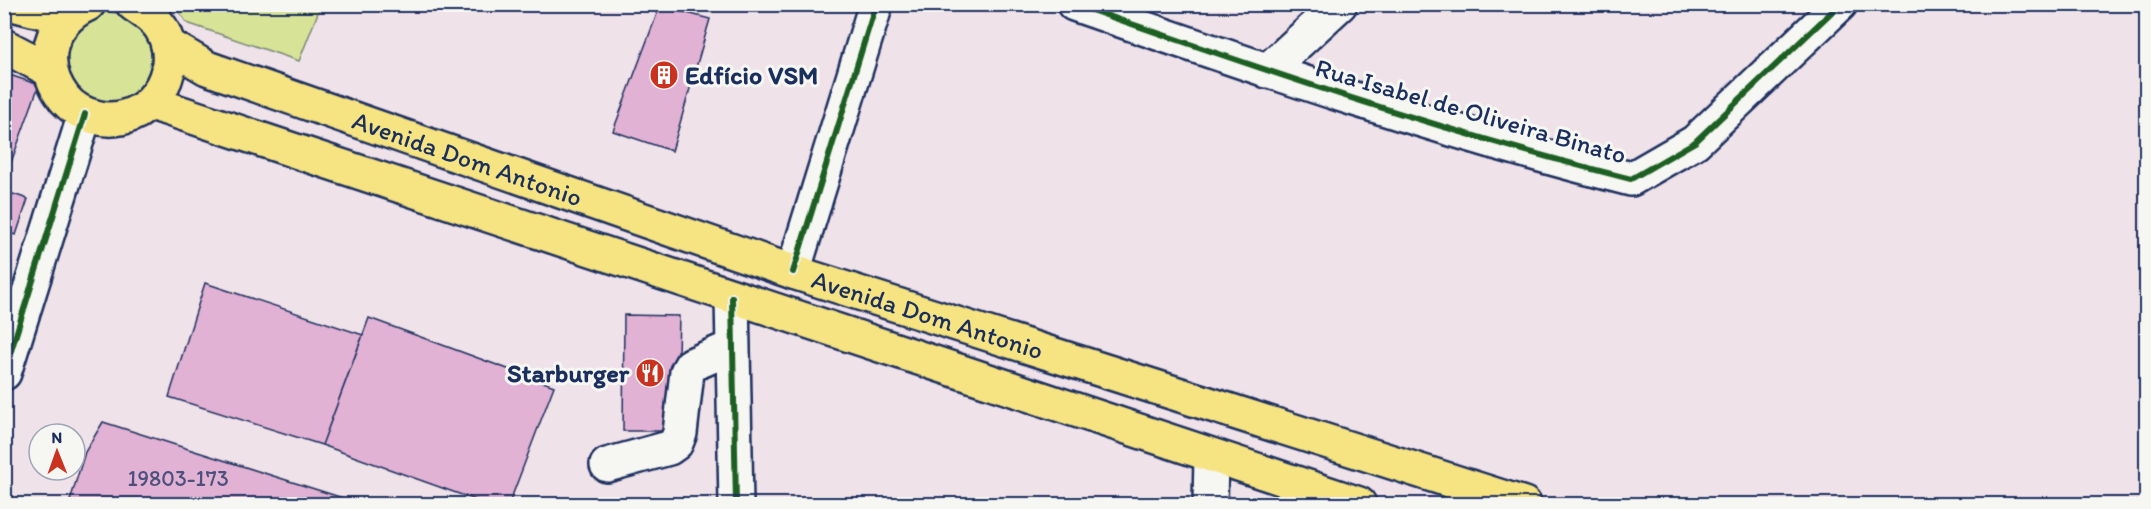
<svg xmlns="http://www.w3.org/2000/svg" width="2151" height="509" viewBox="0 0 2151 509" font-family="Itim,sans-serif">
	<rect width="100%" height="100%" fill="#f0e2e9"/>
	<filter id="ink" filterUnits="userSpaceOnUse"><feTurbulence type="fractalNoise" baseFrequency=".0167" numOctaves="2"/><feDisplacementMap in="SourceGraphic" scale="12" xChannelSelector="R" yChannelSelector="G"/><feConvolveMatrix kernelMatrix="1 2 1 2 8 2 1 2 1" color-interpolation-filters="sRGB"/></filter>
	<g filter="url(#ink)">
		<!-- green -->
		<path fill="#d7e396" stroke="#79897a" stroke-width="1.5" d="M 174,5 L 321,5 L 299,61 L 187,23 Z
			M 100,12 C 134,11 137,24 157,47 L 152,85 L 118,108 L 77,96 L 62,68 L 66,38 Z"/>
		<!-- building -->
		<path fill="#e1b2d4" stroke="#1b2f5e" stroke-width="1.5" d="M 660,6 L 710,19 L 672,151 L 613,131 Z
			M 4,73 L 39,85 L 4,182 Z
			M 4,191 L 28,199 L 16,235 L 4,232 Z
			M 205,283 L 363,335 L 322,445 L 169,397 Z
			M 624,315 L 679,316 L 676,431 L 623,431 Z
			M 369,318 L 554,386 L 509,504 L 487,504 L 322,445 Z
			M 103,422 L 362,504 L 69,504 L 85,452 Z"/>
		<g fill="none" stroke-linecap="round" stroke-linejoin="round">
			<!-- minor casing -->
			<g stroke="#1b2f5e" stroke-width="38">
				<path id="minor" d="M 1074,4 C 1258,68 1443,132 1631,179 L 1695,142 L 1840,4
					M 1267,71 L 1340,4
					M 793,272 L 876,4
					M 732,297 L 736,504
					M 4,373 L 85,114
					M 607,465 L 669,448 L 676,443 L 680,433 L 687,372 L 691,365 L 732,347
					M 1210,504 L 1211,457"/>
			</g>
			<!-- major casing -->
			<g stroke="#1b2f5e" stroke-width="38">
				<g id="major">
					<path d="M 13,4 L 67,18"/>
					<path d="M 88,4 C 69,12 52,31 50,52 C 48,69 54,85 64,98 C 72,108 83,114 95,117 C 145,131 188,72 161,28 C 154,17 143,11 133,4"/>
					<path id="s1" d="M 168,45 L 207,68 L 793,272 L 1524,504"/>
					<path d="M 4,46 L 50,70"/>
					<path d="M 151,103 L 1359,504"/>
				</g>
			</g>
			<!-- minor -->
			<use href="#minor" stroke="#f6f6f2" stroke-width="33"/>
			<!-- major -->
			<use href="#major" stroke="#f6e381" stroke-width="33"/>
			<!-- cycleway casing -->
			<g stroke="#f6f6f2" stroke-width="10">
				<path id="cycleway" d="M 1074,4 C 1258,68 1443,132 1631,179 L 1695,142 L 1840,4
					M 793,272 L 876,4
					M 732,297 L 736,504
					M 4,373 L 85,114"/>
			</g>
			<!-- cycleway -->
			<use href="#cycleway" stroke="#1b5e20" stroke-width="6"/>
		</g>
	</g>
	<!-- icons -->
	<defs>
		<g id="building-disc" transform="scale(1.5)"><circle r="9.5" fill="#c8321e" stroke="#f6f6f2"/><path d="M-4-6H4V6H1V3H-1V6H-4ZM-2.5-4.3h1.7v1.8h-1.7ZM.8-4.3h1.7v1.8H.8ZM-2.5-1h1.7V.8h-1.7ZM.8-1h1.7V.8H.8Z" fill="#fff"/></g>
		<g id="restaurant-disc" transform="scale(1.5)"><circle r="9.5" fill="#c8321e" stroke="#f6f6f2"/><path d="M-5-6h1v4h1v-4h1v4h1v-4h1v5L-1.5 .5V6h-2V.5L-5-1ZM5-6V6H3V1.5H1.5Q1.5-4 5-6Z" fill="#fff"/></g>
	</defs>
	<g fill-rule="evenodd">
		<use href="#building-disc" x="664" y="75"/>
		<use href="#restaurant-disc" x="650" y="373"/>
	</g>
	<g text-anchor="middle" dominant-baseline="central" stroke-width="6" stroke-linejoin="round" paint-order="stroke">
		<!-- number labels -->
		<g font-size="22" fill="#4c507c">
			<text x="178" y="478">19803-173</text>
		</g>
		<!-- poi labels -->
		<g font-size="26" font-weight="bold" fill="#1b2f5e" stroke="#f6f6f2" text-anchor="start">
			<text x="685" y="75">Edfício VSM</text>
			<text x="629" y="373" text-anchor="end">Starburger</text>
		</g>
		<!-- street labels -->
		<g font-size="26" fill="#1b2f5e" stroke="#f6f6f2">
			<text transform="translate(1471 111) rotate(16)">Rua Isabel de Oliveira Binato</text>
			<text stroke="none"><textPath href="#s1" startOffset="321">Avenida Dom Antonio</textPath></text>
			<text stroke="none"><textPath href="#s1" startOffset="807">Avenida Dom Antonio</textPath></text>
		</g>
	</g>
	<!-- margin -->
	<rect width="2151" height="509" fill="none" stroke="#f6f6f2" stroke-width="24"/>
	<rect x="12" y="12" width="2127" height="485" fill="none" stroke="#1b2f5e" stroke-width="2" filter="url(#ink)"/>
	<!-- north arrow -->
	<g transform="translate(57 452) rotate(359)"><circle r="28" fill="#f6f6f2" stroke="#9ea6b7" stroke-width="1.5"/>
	<path d="M0-4.5L10 22L0 15L-10 22Z" fill="#c8321e"/>
	<text y="-9" font-size="16" font-weight="bold" text-anchor="middle" fill="#1b2f5e">N</text>
	</g>
</svg>
